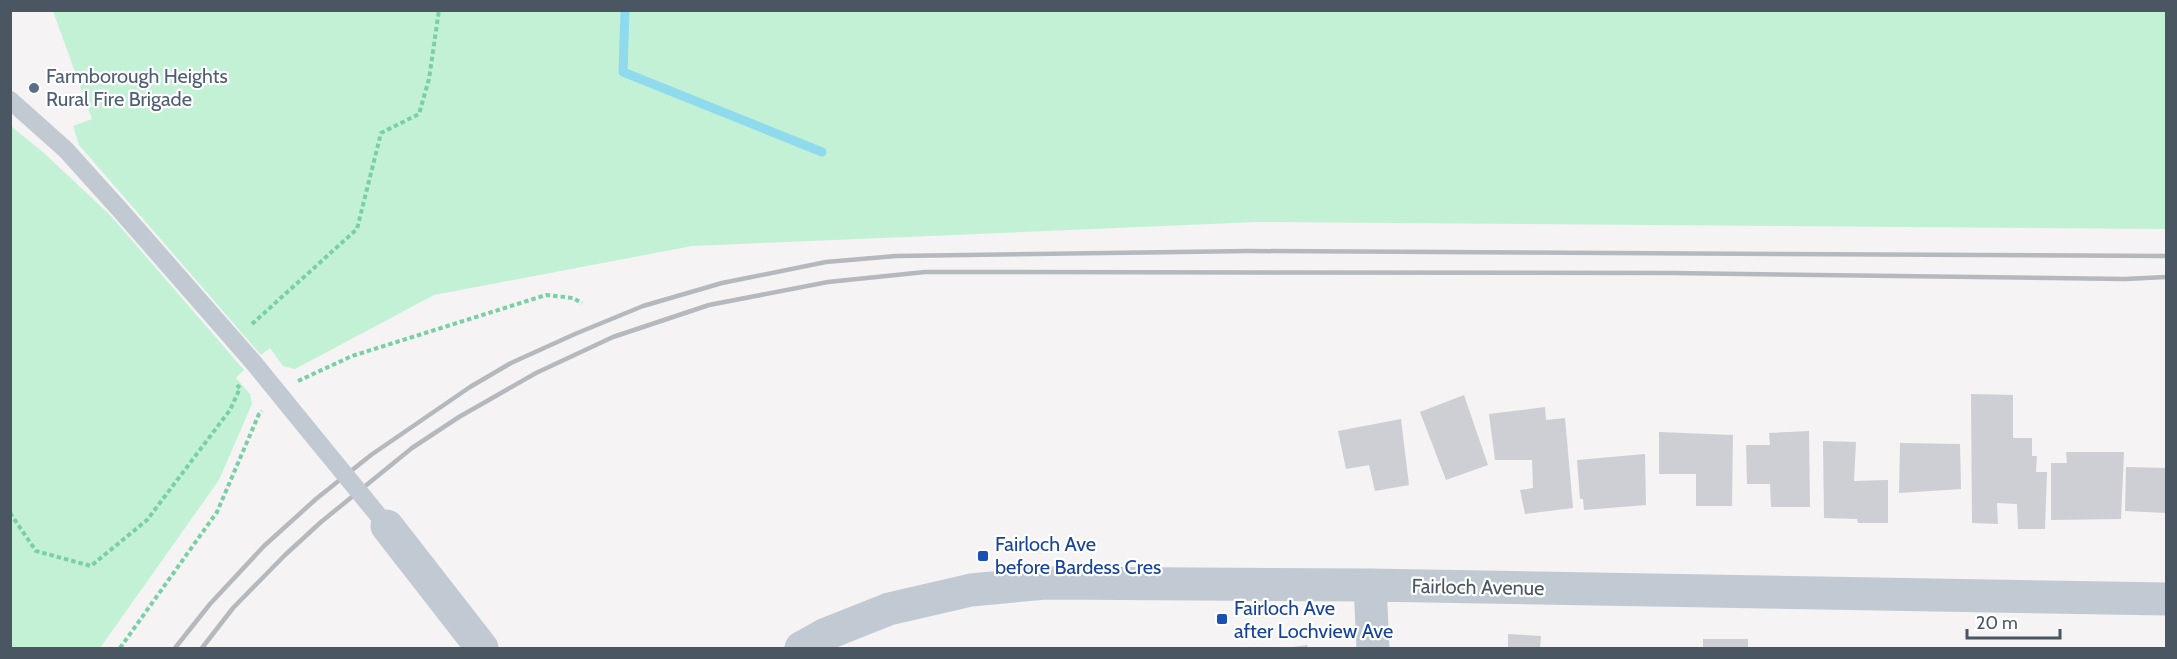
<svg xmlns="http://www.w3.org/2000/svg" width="2177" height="659" viewBox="0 0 2177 659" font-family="Cabin,sans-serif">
	<rect width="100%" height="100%" fill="#f5f3f3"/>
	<!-- green -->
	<path fill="#c3f1d5" d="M 53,11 L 2166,11 L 2166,229 L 1257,222 L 692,246 L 434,295 L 295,369 L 283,366 L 270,348 L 261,355 L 79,145 L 73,126 L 92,119 Z
		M 11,126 L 45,154 L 110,215 L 244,370 L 236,378 L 250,394 L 252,404 L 219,480 L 100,648 L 11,648 Z"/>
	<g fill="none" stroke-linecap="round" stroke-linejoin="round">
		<!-- stream -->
		<path stroke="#90daee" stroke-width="9" d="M 625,10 L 623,72 L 822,152"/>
	</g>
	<!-- building -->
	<path fill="#cdcfd5" d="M 1971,394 L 2013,395 L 2013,438 L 2032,438 L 2032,456 L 2037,456 L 2036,472 L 2047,472 L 2045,529 L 2018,529 L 2017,504 L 1997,503 L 1998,524 L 1972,523 Z
		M 1464,395 L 1488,465 L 1446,480 L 1420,412 Z
		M 1545,407 L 1546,420 L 1565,418 L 1573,508 L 1525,514 L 1520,490 L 1533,488 L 1532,460 L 1495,460 L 1489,414 Z
		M 1401,419 L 1409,485 L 1375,491 L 1369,465 L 1346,469 L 1338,431 Z
		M 1809,431 L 1810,507 L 1771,507 L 1770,484 L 1747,484 L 1746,445 L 1770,445 L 1769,433 Z
		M 1659,432 L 1733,435 L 1732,506 L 1696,506 L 1696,474 L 1659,474 Z
		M 1823,441 L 1856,442 L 1854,481 L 1888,480 L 1888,523 L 1858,523 L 1857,519 L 1824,518 Z
		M 1900,443 L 1960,444 L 1961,489 L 1899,493 Z
		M 2066,452 L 2124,452 L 2121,519 L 2051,520 L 2051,463 L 2067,463 Z
		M 1645,454 L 1646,505 L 1584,510 L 1583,499 L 1580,499 L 1577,460 Z
		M 2126,467 L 2166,468 L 2166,513 L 2125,511 Z
		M 1508,634 L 1541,636 L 1540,648 L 1508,648 Z
		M 1703,639 L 1748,639 L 1748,648 L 1703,648 Z
		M 1307,645 L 1308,648 L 1293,648 L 1293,647 Z"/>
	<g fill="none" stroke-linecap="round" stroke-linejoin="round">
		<!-- path -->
		<path stroke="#7ad0a6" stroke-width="4" stroke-dasharray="4.5 3" stroke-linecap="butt" d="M 252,324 L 357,229 L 381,133 L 419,114 L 429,79 L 439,10
			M 298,381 L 352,356 L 546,295 L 573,298 L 582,303
			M 10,513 L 36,551 L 91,566 L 147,520 L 230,410 L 240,388 L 237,385
			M 120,648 L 217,512 L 259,414 L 262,411"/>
		<!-- service -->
		<path stroke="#c1cad2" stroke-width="18" d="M 10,100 L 66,150 L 121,211 L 253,362 L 310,432"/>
		<!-- minor -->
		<path stroke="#c1cad2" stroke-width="33" d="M 387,526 L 482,648
			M 1370,585 L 1373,648
			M 801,648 L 826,634 L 889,609 L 971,590 L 1045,583 L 1370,585 L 2166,599"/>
		<!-- rail -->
		<path stroke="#b5b8bd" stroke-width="4.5" d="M 175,648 L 210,604 L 264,546 L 316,499 L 371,455 L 470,387 L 511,363 L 575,334 L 643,306 L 722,283 L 826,262 L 896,256 L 1249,251 L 2166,256
			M 202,648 L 233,608 L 285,555 L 321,522 L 412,448 L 459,417 L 536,373 L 613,337 L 709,305 L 828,282 L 925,272 L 1672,273 L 2125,279 L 2166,277"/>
		<!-- service-bridge -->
		<path stroke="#c1cad2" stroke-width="18" d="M 310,432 L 387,526"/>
	</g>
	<!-- markers -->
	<circle fill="#5c6f8a" stroke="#fff" stroke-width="2" cx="34" cy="88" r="6"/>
	<g fill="#1a4fb4" stroke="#fff" stroke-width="2">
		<rect x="977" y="550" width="12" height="12" rx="3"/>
		<rect x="1216" y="613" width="12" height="12" rx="3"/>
	</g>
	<g text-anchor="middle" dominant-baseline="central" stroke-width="4.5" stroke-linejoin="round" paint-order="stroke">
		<!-- service labels -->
		<g font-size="20" fill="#4e5e75" stroke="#fff" text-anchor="start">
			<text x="46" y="76">Farmborough Heights<tspan x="46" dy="23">Rural Fire Brigade</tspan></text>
		</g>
		<!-- transit labels -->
		<g font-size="20" fill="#164399" stroke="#fff" text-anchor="start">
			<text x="995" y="544">Fairloch Ave<tspan x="995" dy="23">before Bardess Cres</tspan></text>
			<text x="1234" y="608">Fairloch Ave<tspan x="1234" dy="23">after Lochview Ave</tspan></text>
		</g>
		<!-- street labels -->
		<g font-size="20" fill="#4a5661" stroke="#fff">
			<text transform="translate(1478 587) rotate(1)">Fairloch Avenue</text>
		</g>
	</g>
	<!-- border -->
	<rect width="2177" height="659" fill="none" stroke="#4a5661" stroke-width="24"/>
	<!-- scale -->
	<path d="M1967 629v9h93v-9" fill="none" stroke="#4a5661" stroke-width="3"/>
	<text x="1976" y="629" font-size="18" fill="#4a5661" stroke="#ffffff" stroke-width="4.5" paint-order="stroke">20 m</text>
</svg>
